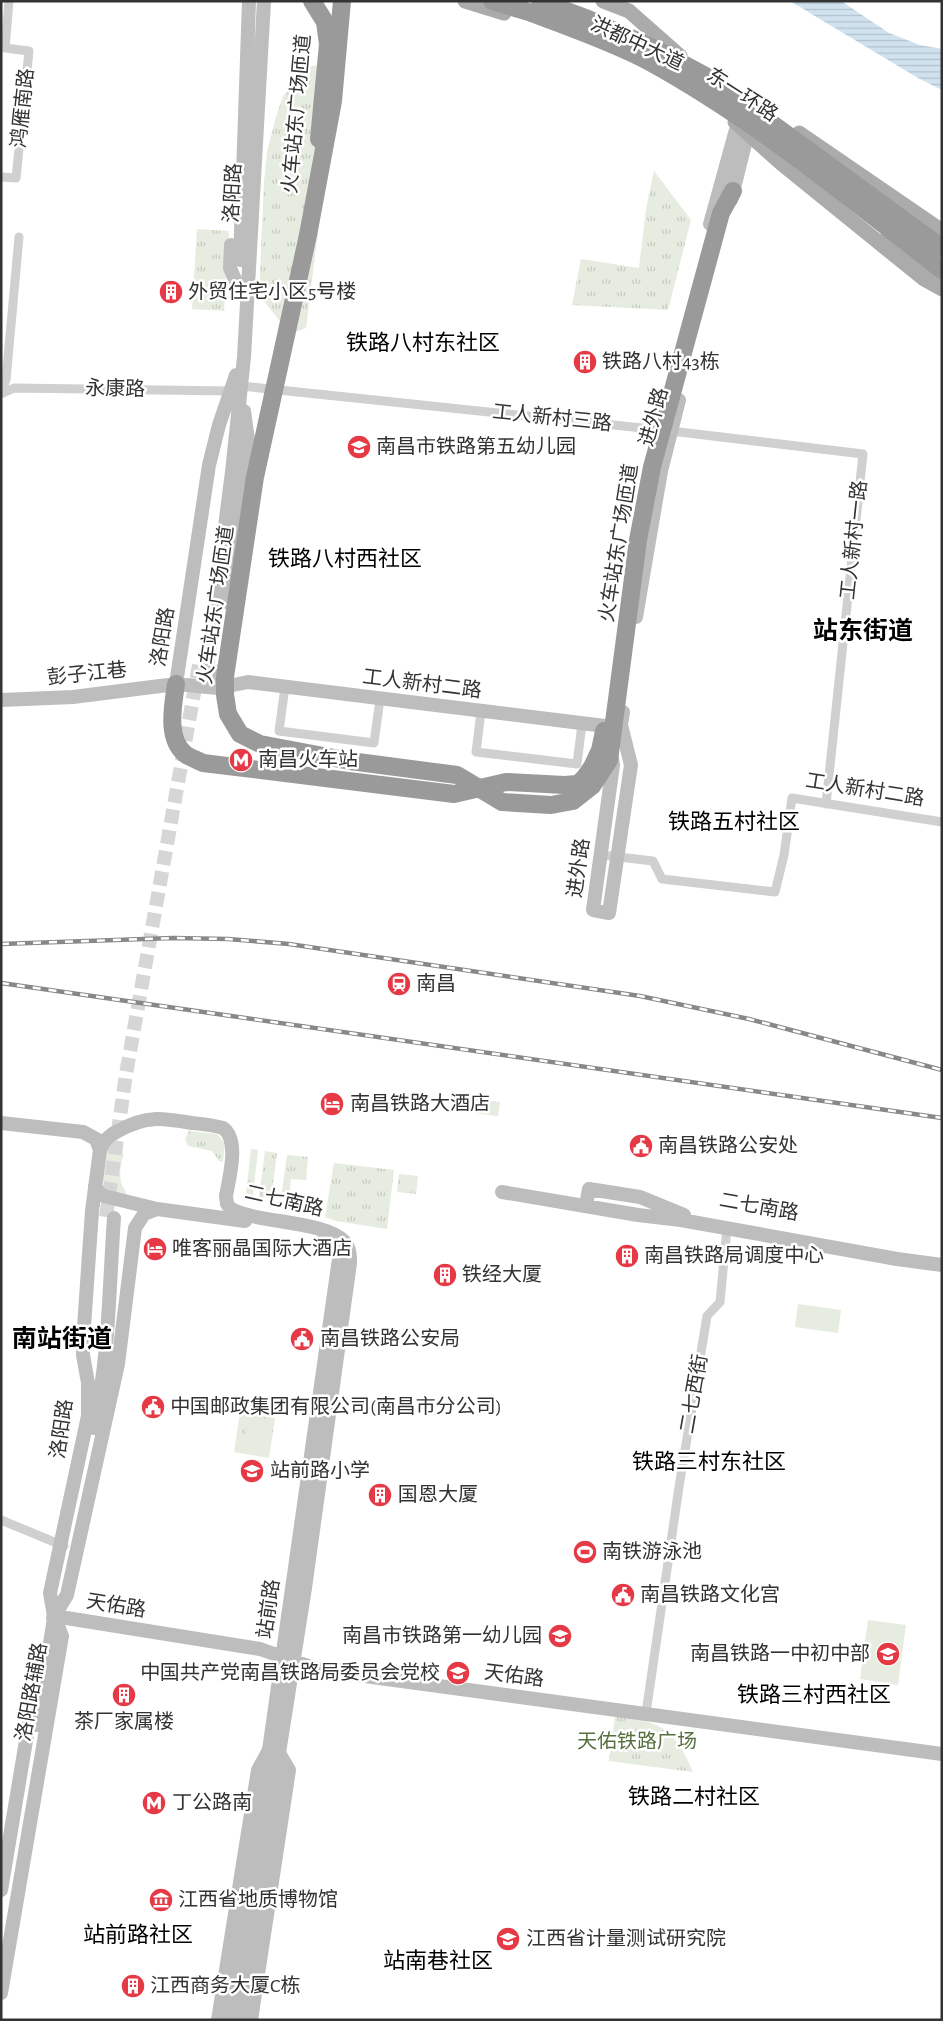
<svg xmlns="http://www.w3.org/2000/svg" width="943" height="2021" viewBox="0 0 943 2021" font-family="'Alegreya Sans','Noto Sans SC',sans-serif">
	<defs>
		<pattern id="grass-tufts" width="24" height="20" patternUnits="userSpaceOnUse" patternTransform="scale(1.25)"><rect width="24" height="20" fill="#e6ecdf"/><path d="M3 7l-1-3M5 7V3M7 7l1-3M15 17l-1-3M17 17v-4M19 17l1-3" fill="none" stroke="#c6cbc0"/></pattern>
		<pattern id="water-rules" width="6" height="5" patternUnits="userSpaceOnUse" patternTransform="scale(1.25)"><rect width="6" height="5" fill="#cfe2ee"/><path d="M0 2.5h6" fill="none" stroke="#b2c2cd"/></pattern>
	</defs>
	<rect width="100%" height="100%" fill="#fff"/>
	<!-- grass -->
	<path fill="url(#grass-tufts)" d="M 339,64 L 306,328 L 290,334 L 259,295 L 264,182 L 267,152 L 276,117 L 283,96 L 301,75 L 312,66 Z
		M 654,171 L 691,220 L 668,310 L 572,305 L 581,259 L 639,268 L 646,209 Z
		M 197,229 L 229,231 L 224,311 L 192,309 Z
		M 189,1131 L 217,1134 L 225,1143 L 223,1162 L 219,1161 L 212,1151 L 188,1146 L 185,1139 Z
		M 116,1139 C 134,1150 110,1171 126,1192 L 124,1197 L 108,1195 C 99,1180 104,1165 106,1148 Z
		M 251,1149 L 258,1150 L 253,1195 L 246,1194 Z
		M 265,1151 L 277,1153 L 271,1198 L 259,1197 Z
		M 287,1155 L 308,1157 L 306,1180 L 291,1179 L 289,1199 L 281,1198 Z
		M 334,1163 L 394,1170 L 387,1229 L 336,1221 L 325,1217 Z
		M 399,1174 L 418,1176 L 416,1194 L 397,1192 Z
		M 240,1412 L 275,1418 L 269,1458 L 234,1452 Z
		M 615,1716 C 661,1721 675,1729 693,1772 L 609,1761 Z"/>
	<!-- pitch -->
	<path fill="#e6ecdf" d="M 476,1099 L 500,1102 L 498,1116 L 474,1113 Z
		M 798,1304 L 841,1310 L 838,1333 L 795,1327 Z
		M 248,1416 L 271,1420 L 266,1455 L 243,1451 Z
		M 868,1620 L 906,1625 L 898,1685 L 860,1679 Z"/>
	<!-- water -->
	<path fill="url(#water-rules)" d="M 790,1 L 841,1 L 889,33 L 920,45 L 942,49 L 942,90 L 918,78 Z"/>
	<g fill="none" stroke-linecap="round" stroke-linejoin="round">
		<!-- secondary-tunnel -->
		<path stroke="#d6d6d6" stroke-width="14" stroke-dasharray="14 7" stroke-linecap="butt" d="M 106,1217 L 126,1074 L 199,665"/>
		<!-- street -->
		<path stroke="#d0d0d0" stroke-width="9" d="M 1,177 L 16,178 L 29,51 L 5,48 L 9,1
			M 241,386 L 671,431 L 863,454 L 826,804
			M 1,391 L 6,380 L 19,237
			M 1,394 L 14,388 L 230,391
			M 285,687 L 279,731 L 374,743 L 380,699
			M 481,712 L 476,752 L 577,764 L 582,724
			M 602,855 L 653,861 L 662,879 L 775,892 L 784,855 L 792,798 L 942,822
			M 1,1520 L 64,1546
			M 646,1713 L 679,1487 L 707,1316 L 720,1302 L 727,1228"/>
		<!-- secondary -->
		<path stroke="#bdbdbd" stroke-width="14" d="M 731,200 L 750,124
			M 710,224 L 740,115
			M 231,245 L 230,268 L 239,289
			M 240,260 L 249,1
			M 228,603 L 248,440 L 244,411
			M 636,617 L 661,471 L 679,400
			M 207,666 L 232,472 L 244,357 L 264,1
			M 220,671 L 218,688 L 176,684 L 209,465 L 219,425 L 236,375
			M 218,688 L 248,682 L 605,726 L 615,725
			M 1,700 L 73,697 L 176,684
			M 611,751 L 613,765 L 593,910 L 609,913 L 631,765 L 621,725 L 623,712
			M 1,1123 L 83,1132 L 96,1139 L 100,1150 L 92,1211 L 84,1327 L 83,1355 L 88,1383 L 88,1416 L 50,1593 L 54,1616 L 62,1636 L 1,1993
			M 100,1150 C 104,1140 109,1135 118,1131 C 146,1115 162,1118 192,1123 C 202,1124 213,1125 223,1128 C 240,1140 229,1178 226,1196 L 227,1204 L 231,1209 C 257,1223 325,1221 344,1241 C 350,1248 350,1255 350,1263 L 305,1588 L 279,1753 L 289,1770 L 251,2020
			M 95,1186 L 99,1193 L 104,1196 L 157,1209 L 245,1221
			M 502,1192 L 638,1215 L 681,1220 L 897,1259 L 942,1265
			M 586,1205 L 589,1189 L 640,1197 L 684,1215
			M 94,1428 C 109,1359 109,1288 114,1218
			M 54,1616 L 260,1649 L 320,1670 L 942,1754
			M 53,1618 L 67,1595 L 118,1364 L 135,1228 L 144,1214 L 157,1209
			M 37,1725 L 54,1618
			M 1,1890 L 31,1711
			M 218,2020 L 258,1770 L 269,1750 L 339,1259 C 339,1247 334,1243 324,1239"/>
		<!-- primary -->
		<path stroke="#ababab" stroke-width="15" d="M 465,1 L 504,13
			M 603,1 L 629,11 L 680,56
			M 799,133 L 942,231
			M 886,239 L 942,282"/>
		<!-- highway -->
		<path stroke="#9a9a9a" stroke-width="18" d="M 312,1 L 325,22 L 328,44 L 319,139
			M 492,1 L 532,13"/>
		<!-- rail casing -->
		<g stroke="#888" stroke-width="4.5">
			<path id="rail" d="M 1,944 L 173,938 L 228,939 L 289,944 L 640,996 L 749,1019 L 942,1070
				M 1,983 L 942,1118"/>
		</g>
		<!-- rail -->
		<use href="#rail" stroke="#fff" stroke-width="2.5" stroke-dasharray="8" stroke-linecap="butt"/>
		<!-- secondary-bridge -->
		<path stroke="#bdbdbd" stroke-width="14" d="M 229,2020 L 269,1750
			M 240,2020 L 279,1753"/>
		<!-- primary-bridge -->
		<path stroke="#ababab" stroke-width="15" d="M 735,122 L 782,164 L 924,279 L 942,289"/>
		<!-- highway-bridge -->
		<path stroke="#9a9a9a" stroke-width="18" d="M 342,1 L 333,101 L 308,235 L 255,477 L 225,677 L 225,695 L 228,714 L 240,734 L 260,744 L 350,761 L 457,775 L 502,802 L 551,805 L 573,801 L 592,786 L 609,760 L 638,540 L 652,467 L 721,213 L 733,191
			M 540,1 L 588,19 L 655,49 L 711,79 L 942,248
			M 532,13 C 571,28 612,42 648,61 C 754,119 847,196 942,270
			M 176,684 C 173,706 166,738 185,754 C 190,758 198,760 203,763 L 454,794 L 506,782 L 564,785 L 578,784 L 585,777 L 592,767 L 600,750 L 604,731"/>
	</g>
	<!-- icons -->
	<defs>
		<g id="building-disc" transform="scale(1.25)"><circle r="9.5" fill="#e63946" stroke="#fff"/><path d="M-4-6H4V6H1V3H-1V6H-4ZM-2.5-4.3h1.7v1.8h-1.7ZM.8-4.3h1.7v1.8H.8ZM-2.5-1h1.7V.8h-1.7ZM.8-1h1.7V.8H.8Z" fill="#fff"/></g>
		<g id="school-disc" transform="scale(1.25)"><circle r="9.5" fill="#e63946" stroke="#fff"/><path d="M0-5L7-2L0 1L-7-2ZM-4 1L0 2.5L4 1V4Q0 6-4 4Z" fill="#fff"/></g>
		<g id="metro-disc" transform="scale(1.25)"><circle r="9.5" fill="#e63946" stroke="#fff"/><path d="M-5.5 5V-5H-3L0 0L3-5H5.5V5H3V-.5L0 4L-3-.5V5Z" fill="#fff"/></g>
		<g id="station-disc" transform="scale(1.25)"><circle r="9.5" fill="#e63946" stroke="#fff"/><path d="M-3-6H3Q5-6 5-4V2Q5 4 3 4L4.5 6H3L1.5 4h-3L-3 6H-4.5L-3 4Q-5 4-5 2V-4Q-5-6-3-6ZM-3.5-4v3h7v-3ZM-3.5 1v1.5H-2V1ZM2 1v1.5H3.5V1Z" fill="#fff"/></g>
		<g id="hotel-disc" transform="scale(1.25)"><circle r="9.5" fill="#e63946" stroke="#fff"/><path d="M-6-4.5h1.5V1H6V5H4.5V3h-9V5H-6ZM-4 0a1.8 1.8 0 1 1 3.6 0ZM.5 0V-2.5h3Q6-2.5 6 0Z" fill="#fff"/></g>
		<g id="civic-disc" transform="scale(1.25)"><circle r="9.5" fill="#e63946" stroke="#fff"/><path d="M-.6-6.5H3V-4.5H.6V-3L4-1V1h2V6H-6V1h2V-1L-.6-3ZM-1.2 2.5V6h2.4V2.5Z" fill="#fff"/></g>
		<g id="stadium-disc" transform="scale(1.25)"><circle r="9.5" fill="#e63946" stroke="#fff"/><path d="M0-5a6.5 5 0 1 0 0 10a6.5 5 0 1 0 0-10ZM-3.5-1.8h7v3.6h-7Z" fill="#fff"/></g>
		<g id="university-disc" transform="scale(1.25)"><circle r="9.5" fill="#e63946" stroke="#fff"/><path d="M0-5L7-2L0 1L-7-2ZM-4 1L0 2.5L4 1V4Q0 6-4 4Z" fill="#fff"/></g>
		<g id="museum-disc" transform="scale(1.25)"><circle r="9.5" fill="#e63946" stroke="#fff"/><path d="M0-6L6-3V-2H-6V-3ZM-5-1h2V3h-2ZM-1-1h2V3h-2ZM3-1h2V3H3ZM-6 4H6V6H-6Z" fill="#fff"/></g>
	</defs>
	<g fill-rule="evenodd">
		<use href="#building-disc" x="171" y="292"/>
		<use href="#building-disc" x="585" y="362"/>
		<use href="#school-disc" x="359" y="447"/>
		<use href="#metro-disc" x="241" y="760"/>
		<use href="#station-disc" x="399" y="984"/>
		<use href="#hotel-disc" x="332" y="1104"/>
		<use href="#civic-disc" x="641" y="1146"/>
		<use href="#hotel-disc" x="155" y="1249"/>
		<use href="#building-disc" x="627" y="1256"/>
		<use href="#building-disc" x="445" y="1275"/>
		<use href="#civic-disc" x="302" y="1339"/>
		<use href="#civic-disc" x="153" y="1407"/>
		<use href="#school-disc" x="252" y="1471"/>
		<use href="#building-disc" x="380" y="1495"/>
		<use href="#stadium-disc" x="585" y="1552"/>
		<use href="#civic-disc" x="623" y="1595"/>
		<use href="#school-disc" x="560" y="1636"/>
		<use href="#school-disc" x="888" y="1654"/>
		<use href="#university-disc" x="458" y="1673"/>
		<use href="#building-disc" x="124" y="1695"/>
		<use href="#metro-disc" x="154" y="1803"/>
		<use href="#museum-disc" x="161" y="1900"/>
		<use href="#university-disc" x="508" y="1939"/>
		<use href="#building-disc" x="133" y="1986"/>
	</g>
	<g text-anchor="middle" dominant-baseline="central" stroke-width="5" stroke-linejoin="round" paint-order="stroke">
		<!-- street labels -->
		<g font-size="20" fill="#333" stroke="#fff">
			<text transform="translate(637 44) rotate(25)">洪都中大道</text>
			<text transform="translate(742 95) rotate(33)">东一环路</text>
			<text transform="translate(23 108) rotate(-84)">鸿雁南路</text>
			<text transform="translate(297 114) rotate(-85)">火车站东广场匝道</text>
			<text transform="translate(233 193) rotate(-87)">洛阳路</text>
			<text transform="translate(115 389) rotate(1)">永康路</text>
			<text transform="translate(654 417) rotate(-75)">进外路</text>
			<text transform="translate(552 418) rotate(6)">工人新村三路</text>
			<text transform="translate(854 540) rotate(-84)">工人新村一路</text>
			<text transform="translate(619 543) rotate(-81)">火车站东广场匝道</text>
			<text transform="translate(216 605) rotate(-82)">火车站东广场匝道</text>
			<text transform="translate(163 637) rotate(-81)">洛阳路</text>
			<text transform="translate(87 674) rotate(-6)">彭子江巷</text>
			<text transform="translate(422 684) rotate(7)">工人新村二路</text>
			<text transform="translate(865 790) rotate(9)">工人新村二路</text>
			<text transform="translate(579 868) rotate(-82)">进外路</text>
			<text transform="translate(284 1201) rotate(13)">二七南路</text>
			<text transform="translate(759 1207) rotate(10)">二七南路</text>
			<text transform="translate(694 1394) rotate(-80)">二七西街</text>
			<text transform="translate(62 1429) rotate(-82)">洛阳路</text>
			<text transform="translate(116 1606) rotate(9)">天佑路</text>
			<text transform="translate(269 1609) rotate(-82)">站前路</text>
			<text transform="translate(514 1676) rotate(7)">天佑路</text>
			<text transform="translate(32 1692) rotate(-80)">洛阳路辅路</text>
		</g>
		<!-- poi labels -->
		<g font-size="20" fill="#333" stroke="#fff" text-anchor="start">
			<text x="188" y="292">外贸住宅小区5号楼</text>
			<text x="602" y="362">铁路八村43栋</text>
			<text x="376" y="447">南昌市铁路第五幼儿园</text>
			<text x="258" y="760">南昌火车站</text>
			<text x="416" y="984">南昌</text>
			<text x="350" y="1104">南昌铁路大酒店</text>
			<text x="658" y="1146">南昌铁路公安处</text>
			<text x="172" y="1249">唯客丽晶国际大酒店</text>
			<text x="644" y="1256">南昌铁路局调度中心</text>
			<text x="462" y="1275">铁经大厦</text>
			<text x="320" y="1339">南昌铁路公安局</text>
			<text x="170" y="1407">中国邮政集团有限公司(南昌市分公司)</text>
			<text x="270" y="1471">站前路小学</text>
			<text x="398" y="1495">国恩大厦</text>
			<text x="602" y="1552">南铁游泳池</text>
			<text x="640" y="1595">南昌铁路文化宫</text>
			<text x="542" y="1636" text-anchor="end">南昌市铁路第一幼儿园</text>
			<text x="870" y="1654" text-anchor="end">南昌铁路一中初中部</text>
			<text x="440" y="1673" text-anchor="end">中国共产党南昌铁路局委员会党校</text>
			<text x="124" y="1722" text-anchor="middle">茶厂家属楼</text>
			<text x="172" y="1803">丁公路南</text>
			<text x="178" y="1900">江西省地质博物馆</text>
			<text x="526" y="1939">江西省计量测试研究院</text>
			<text x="150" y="1986">江西商务大厦C栋</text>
		</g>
		<!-- park labels -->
		<g font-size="20" fill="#56703f" stroke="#fff">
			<text x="637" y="1742">天佑铁路广场</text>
		</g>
		<!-- quarter labels -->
		<g font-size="22" fill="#000" stroke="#fff">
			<text x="423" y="343">铁路八村东社区</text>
			<text x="345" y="559">铁路八村西社区</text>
			<text x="734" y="822">铁路五村社区</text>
			<text x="709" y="1462">铁路三村东社区</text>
			<text x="814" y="1695">铁路三村西社区</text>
			<text x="694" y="1797">铁路二村社区</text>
			<text x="138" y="1935">站前路社区</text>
			<text x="438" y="1961">站南巷社区</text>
		</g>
		<!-- district labels -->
		<g font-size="25" font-weight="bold" fill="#000" stroke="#fff">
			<text x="863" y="631">站东街道</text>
			<text x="62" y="1339">南站街道</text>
		</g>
	</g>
	<!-- border -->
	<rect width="943" height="2021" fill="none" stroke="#333333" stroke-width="5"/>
</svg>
